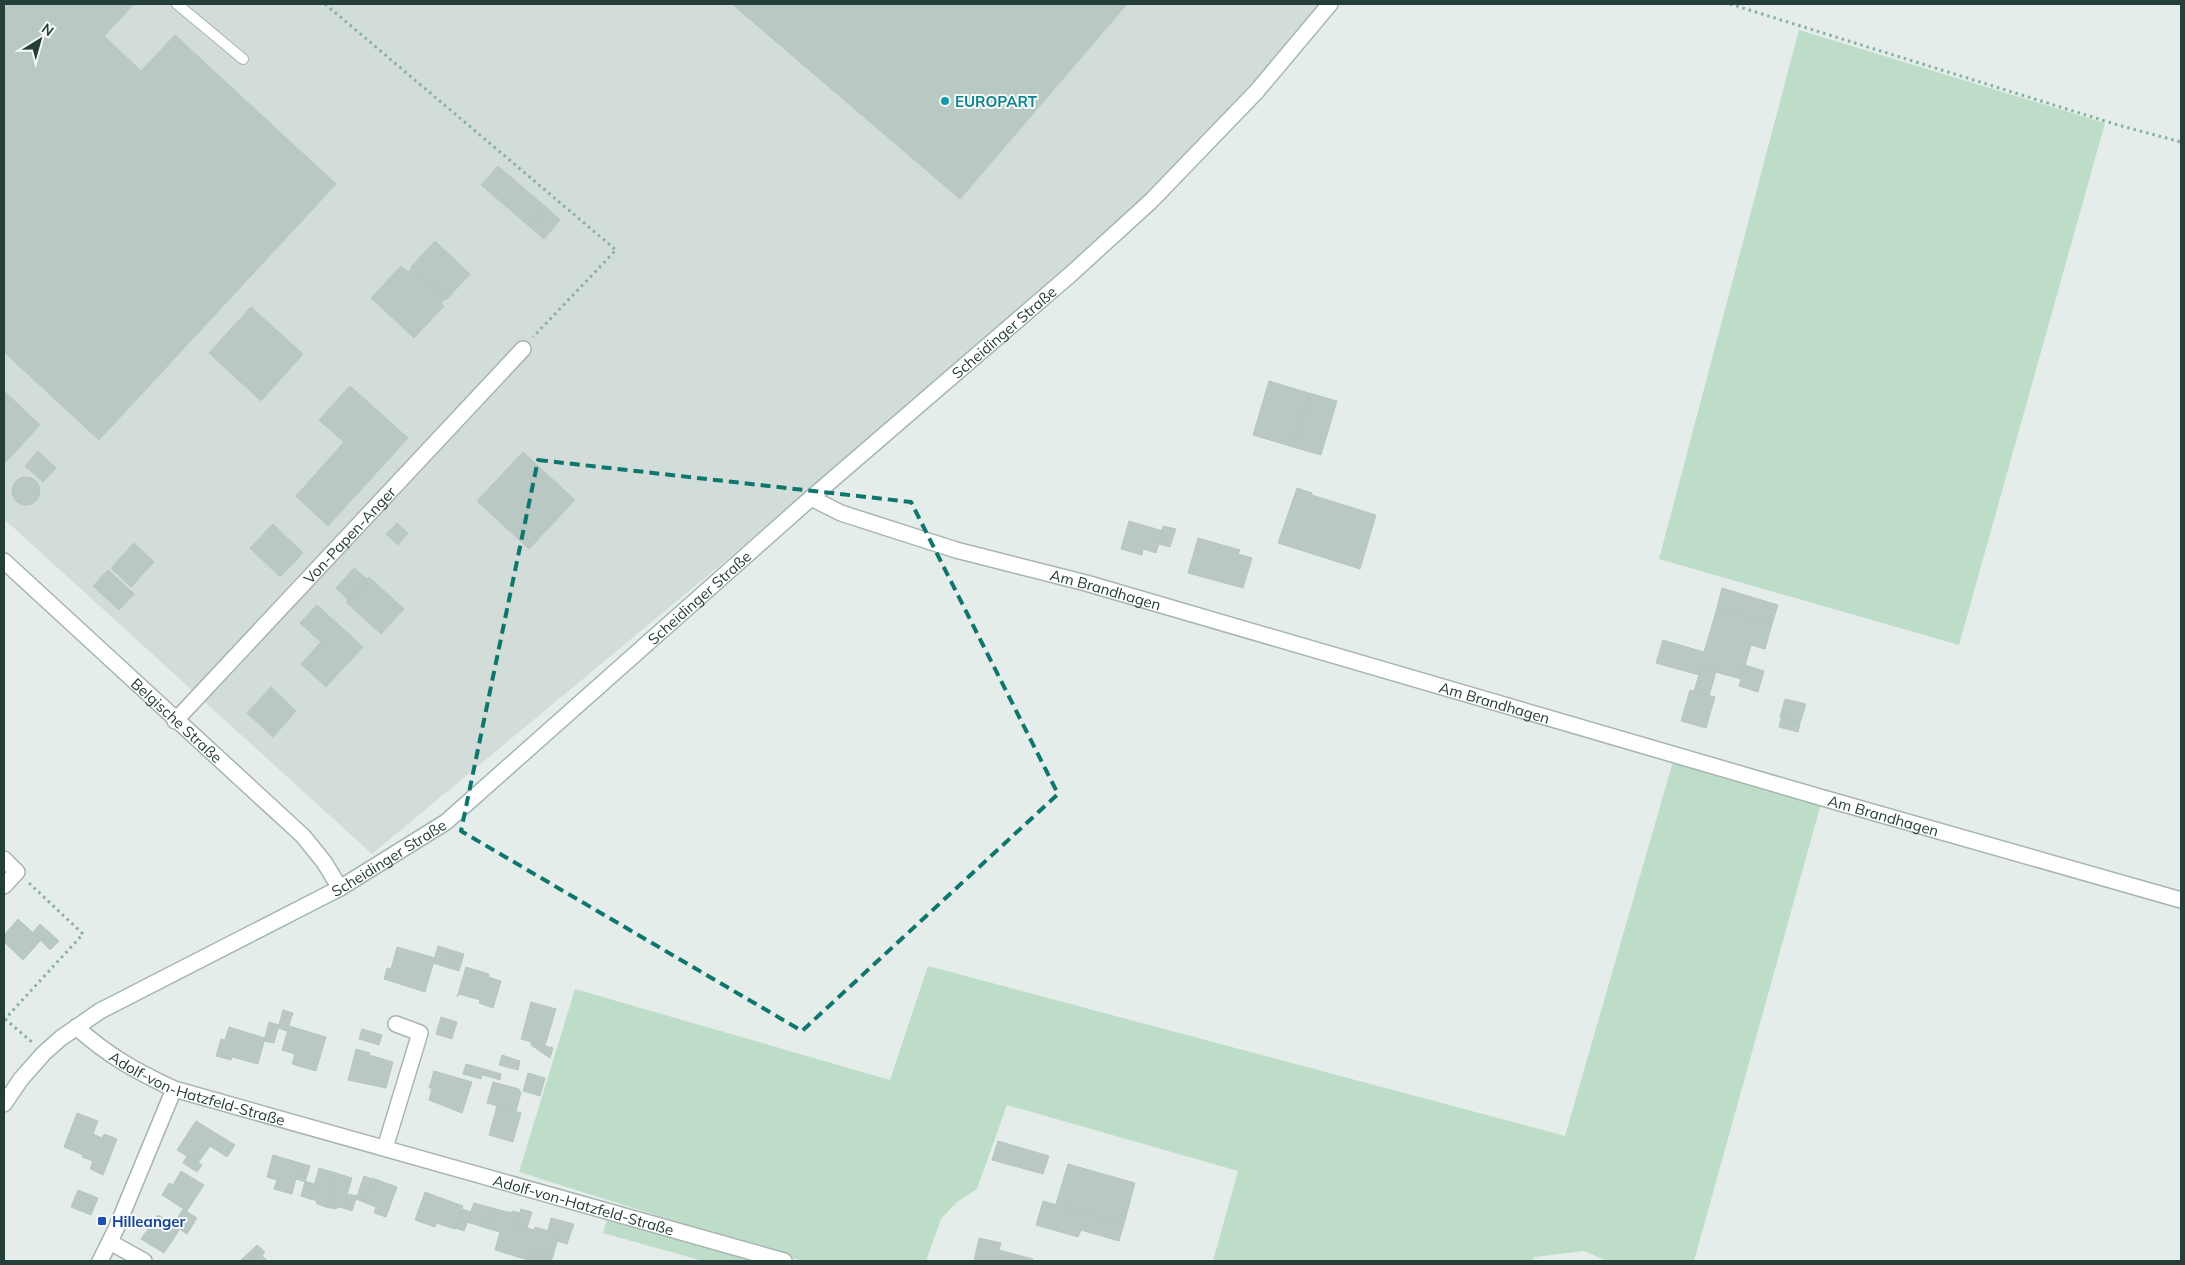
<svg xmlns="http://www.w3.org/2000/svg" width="2185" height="1265" viewBox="0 0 2185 1265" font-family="Mulish,sans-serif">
	<rect width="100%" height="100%" fill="#e4edea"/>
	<!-- built -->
	<path fill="#d2ddd9" d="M 4,4 L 1326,4 L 1257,91 L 1071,274 L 372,854 L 4,519 Z"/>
	<!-- green -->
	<path fill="#beddc9" d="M 1799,30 L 2105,123 L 1959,645 L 1659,559 Z
		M 1674,758 L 1822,800 L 1694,1261 L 1607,1261 L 1584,1251 L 1534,1257 L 1533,1261 L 1213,1261 L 1238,1171 L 1007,1105 L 977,1189 L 957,1202 L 941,1219 L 926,1261 L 802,1261 L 519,1172 L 575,989 L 890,1080 L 928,966 L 1565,1136 Z
		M 608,1216 L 768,1261 L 703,1261 L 603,1233 Z"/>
	<!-- building -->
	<path fill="#bac8c3" stroke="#b7c6c1" d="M 4,4 L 134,4 L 104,36 L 141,71 L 175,35 L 336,184 L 99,440 L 4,352 Z
		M 732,4 L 1127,4 L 960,199 Z
		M 498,166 L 547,208 L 530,227 L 481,185 Z
		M 547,208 L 560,220 L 544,239 L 530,227 Z
		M 435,241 L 470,274 L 446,300 L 411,267 Z
		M 401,266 L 408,272 L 412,268 L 445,299 L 441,303 L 444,306 L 414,338 L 371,298 Z
		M 251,307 L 303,354 L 261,401 L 209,353 Z
		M 1269,381 L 1309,393 L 1293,447 L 1253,435 Z
		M 350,386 L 408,438 L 328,526 L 296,496 L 344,442 L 319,420 Z
		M 4,391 L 40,425 L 4,464 Z
		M 1309,393 L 1337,401 L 1321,455 L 1293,447 Z
		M 38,451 L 56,468 L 43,482 L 25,466 Z
		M 523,452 L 575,500 L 529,549 L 477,501 Z
		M12 491a14 14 0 1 1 28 0a14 14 0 1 1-28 0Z
		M 1297,488 L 1312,493 L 1312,495 L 1376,515 L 1360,569 L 1278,543 Z
		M 1129,521 L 1163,531 L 1156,553 L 1143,549 L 1142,555 L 1121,549 Z
		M 397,523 L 408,533 L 398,545 L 386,534 Z
		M 273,524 L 303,553 L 280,577 L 250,548 Z
		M 1163,526 L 1176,529 L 1170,547 L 1159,544 Z
		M 1198,538 L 1240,550 L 1238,554 L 1252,558 L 1243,588 L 1188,573 Z
		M 134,543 L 154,562 L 131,587 L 111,568 Z
		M 354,568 L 367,579 L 348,600 L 336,588 Z
		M 108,570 L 134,594 L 119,610 L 93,586 Z
		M 369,577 L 404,609 L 381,634 L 346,602 Z
		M 1722,588 L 1778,605 L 1772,624 L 1717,608 Z
		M 317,605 L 363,647 L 326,687 L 301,664 L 321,642 L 300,623 Z
		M 1717,608 L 1772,624 L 1765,649 L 1751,645 L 1741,679 L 1701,668 L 1699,675 L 1656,663 L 1663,640 L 1704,652 Z
		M 1745,665 L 1764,671 L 1758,692 L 1739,686 Z
		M 1701,668 L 1716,672 L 1709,696 L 1694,691 Z
		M 271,687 L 296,711 L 273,737 L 247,713 Z
		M 1690,690 L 1715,697 L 1706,728 L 1681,721 Z
		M 1785,699 L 1806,704 L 1800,723 L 1780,717 Z
		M 1781,718 L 1800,723 L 1798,732 L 1779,727 Z
		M 18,919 L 41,940 L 23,960 L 4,942 L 4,935 Z
		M 40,924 L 59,941 L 50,950 L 33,932 Z
		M 438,946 L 454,951 L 449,968 L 433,963 Z
		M 397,947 L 435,958 L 425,992 L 384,979 L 387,968 L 391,969 Z
		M 454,951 L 464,954 L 459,971 L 449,968 Z
		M 466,967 L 489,974 L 488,977 L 501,981 L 493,1008 L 479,1003 L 480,1000 L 459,994 L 457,997 Z
		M 531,1002 L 556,1009 L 545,1046 L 521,1039 Z
		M 283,1010 L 293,1013 L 287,1031 L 278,1028 Z
		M 441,1017 L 457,1022 L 452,1039 L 436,1034 Z
		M 269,1022 L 279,1025 L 274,1043 L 264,1041 Z
		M 289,1026 L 326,1037 L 316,1071 L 292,1064 L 295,1054 L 282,1050 Z
		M 229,1027 L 265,1038 L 258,1064 L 232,1057 L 231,1060 L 216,1056 L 221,1039 L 225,1040 Z
		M 362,1029 L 382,1035 L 379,1045 L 359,1039 Z
		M 531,1042 L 553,1048 L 550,1058 L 531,1045 Z
		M 356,1049 L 370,1053 L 369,1055 L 393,1062 L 386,1088 L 348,1080 Z
		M 502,1055 L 520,1061 L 518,1070 L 499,1065 Z
		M 466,1064 L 484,1069 L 481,1079 L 463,1074 Z
		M 484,1069 L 501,1074 L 500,1080 L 483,1075 Z
		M 434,1071 L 472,1082 L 462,1113 L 429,1100 L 432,1088 L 429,1088 Z
		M 528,1073 L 545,1078 L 540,1096 L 523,1091 Z
		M 493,1082 L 519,1089 L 521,1093 L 516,1111 L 487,1103 Z
		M 497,1106 L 521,1113 L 513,1142 L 489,1135 Z
		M 77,1113 L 98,1121 L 93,1134 L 102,1138 L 104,1134 L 117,1139 L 103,1175 L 90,1169 L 93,1161 L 82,1157 L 83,1155 L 64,1147 Z
		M 196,1121 L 235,1145 L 227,1157 L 210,1146 L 198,1163 L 177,1150 Z
		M 998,1141 L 1049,1156 L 1043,1174 L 992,1160 Z
		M 273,1155 L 300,1163 L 292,1194 L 274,1189 L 277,1180 L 267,1177 Z
		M 187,1156 L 202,1165 L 197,1172 L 183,1163 Z
		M 300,1163 L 310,1166 L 305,1182 L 296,1179 Z
		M 1068,1164 L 1135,1183 L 1124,1224 L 1056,1204 Z
		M 319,1168 L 336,1173 L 326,1207 L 317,1204 L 315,1200 L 310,1199 Z
		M 181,1171 L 204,1185 L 187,1211 L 162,1195 L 169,1183 L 173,1185 Z
		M 336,1173 L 352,1178 L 343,1208 L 339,1207 L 335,1209 L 326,1207 Z
		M 364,1176 L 372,1179 L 363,1202 L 356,1199 Z
		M 372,1178 L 397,1187 L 386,1217 L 374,1213 L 376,1207 L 363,1202 Z
		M 305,1181 L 314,1184 L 310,1199 L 301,1196 Z
		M 78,1190 L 98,1198 L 91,1215 L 71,1207 Z
		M 425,1192 L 463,1206 L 455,1229 L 436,1223 L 435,1227 L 415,1220 Z
		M 348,1194 L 357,1196 L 352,1211 L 343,1208 Z
		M 1043,1201 L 1124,1224 L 1119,1241 L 1081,1230 L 1078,1237 L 1036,1225 Z
		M 474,1203 L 492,1208 L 486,1228 L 467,1222 Z
		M 492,1208 L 512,1213 L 512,1211 L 520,1213 L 516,1225 L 534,1230 L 535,1227 L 559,1234 L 553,1256 L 538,1252 L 536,1256 L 530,1255 L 528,1260 L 495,1250 L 500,1232 L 486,1228 Z
		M 183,1209 L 197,1218 L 192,1226 L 178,1217 Z
		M 462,1209 L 471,1212 L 464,1231 L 455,1228 Z
		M 521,1209 L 532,1212 L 527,1228 L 516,1225 Z
		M 158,1215 L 180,1229 L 164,1253 L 141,1239 Z
		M 178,1217 L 192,1226 L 187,1234 L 173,1225 Z
		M 551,1218 L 574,1224 L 567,1244 L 557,1241 L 559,1234 L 548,1230 Z
		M 979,1238 L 1001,1243 L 999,1250 L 1033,1259 L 1032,1261 L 974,1261 Z
		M 257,1245 L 265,1252 L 262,1256 L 268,1261 L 240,1261 Z
		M 538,1252 L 553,1256 L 551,1261 L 529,1261 L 530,1255 L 536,1256 Z"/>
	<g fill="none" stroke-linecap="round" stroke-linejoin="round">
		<!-- lane casing -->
		<g stroke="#a7b5b1" stroke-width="12">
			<path id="lane" d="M 177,4 L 243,59"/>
		</g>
		<!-- street casing -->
		<g stroke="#a7b5b1" stroke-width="18">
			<g id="street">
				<path id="s1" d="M 811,498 L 841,513 L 956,550 L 1086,583 L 1823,798 L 2181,900"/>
				<path id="s2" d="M 4,561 L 303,836 L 324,862 L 340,888"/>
				<path id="s3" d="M 175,721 L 523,349"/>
				<path d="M 4,859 L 17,872 L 4,886"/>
				<path id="s4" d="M 76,1027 C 110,1057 134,1070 174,1089 L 784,1261"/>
				<path d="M 385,1148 L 420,1033 L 396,1024"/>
				<path d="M 110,1242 L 144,1261"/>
				<path d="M 100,1261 L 116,1229 L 174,1089"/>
			</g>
		</g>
		<!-- secondary casing -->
		<g stroke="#a3b8b3" stroke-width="18">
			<g id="secondary">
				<path id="s5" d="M 4,1104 L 21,1079 L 44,1053 L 61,1038 L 100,1011 L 340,888 L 446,822 L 811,498 L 1071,274 L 1151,201 L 1257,91 L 1330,4"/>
			</g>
		</g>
		<!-- path -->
		<path stroke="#86afa6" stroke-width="3" stroke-dasharray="2.5 4" stroke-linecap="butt" d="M 325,4 L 616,250 L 533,337
			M 1730,4 L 2118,125 L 2181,142
			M 5,1019 L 33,1043
			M 4,1020 L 83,934 L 29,883"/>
		<!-- lane -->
		<use href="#lane" stroke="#fff" stroke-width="10"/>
		<!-- street -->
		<use href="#street" stroke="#fff" stroke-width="15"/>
		<!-- secondary -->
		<use href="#secondary" stroke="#fff" stroke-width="15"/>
	</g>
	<!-- marked area -->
	<path fill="none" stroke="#0f766e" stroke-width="4" stroke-dasharray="10 6" stroke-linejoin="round" d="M 538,460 L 911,502 L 1058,794 L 802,1031 L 461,831 Z"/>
	<!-- markers -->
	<circle fill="#0f9aa8" stroke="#f5f9f8" stroke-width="2" cx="945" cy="101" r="5"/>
	<rect fill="#1a4fb4" stroke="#f5f9f8" stroke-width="2" x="97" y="1216" width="10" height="10" rx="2.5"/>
	<g text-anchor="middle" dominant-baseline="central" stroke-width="4" stroke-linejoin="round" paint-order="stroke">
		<!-- culture labels -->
		<g font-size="15" font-weight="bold" fill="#0d838f" stroke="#f5f9f8" text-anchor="start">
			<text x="955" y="101">EUROPART</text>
		</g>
		<!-- street labels -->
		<g font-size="15" fill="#243e39" stroke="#f5f9f8">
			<text stroke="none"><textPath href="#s5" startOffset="1272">Scheidinger Straße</textPath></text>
			<text stroke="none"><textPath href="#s3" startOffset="255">Von-Papen-Anger</textPath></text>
			<text stroke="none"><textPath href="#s1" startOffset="309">Am Brandhagen</textPath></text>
			<text stroke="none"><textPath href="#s5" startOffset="868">Scheidinger Straße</textPath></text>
			<text stroke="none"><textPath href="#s1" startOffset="714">Am Brandhagen</textPath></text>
			<text stroke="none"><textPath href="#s2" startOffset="235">Belgische Straße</textPath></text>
			<text stroke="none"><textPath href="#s1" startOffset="1119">Am Brandhagen</textPath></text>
			<text stroke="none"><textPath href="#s5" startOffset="462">Scheidinger Straße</textPath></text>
			<text stroke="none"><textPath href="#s4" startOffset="138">Adolf-von-Hatzfeld-Straße</textPath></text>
			<text stroke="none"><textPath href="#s4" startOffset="542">Adolf-von-Hatzfeld-Straße</textPath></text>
		</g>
		<!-- transit labels -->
		<g font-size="15" font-weight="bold" fill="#164399" stroke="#f5f9f8" text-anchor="start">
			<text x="112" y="1221">Hilleanger</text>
		</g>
	</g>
	<!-- border -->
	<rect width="2185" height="1265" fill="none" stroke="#243e39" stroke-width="10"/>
	<!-- north arrow -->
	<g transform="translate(40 40) rotate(37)" stroke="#f5f9f8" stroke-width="4" paint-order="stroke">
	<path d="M0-4L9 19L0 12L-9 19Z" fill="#243e39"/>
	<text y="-8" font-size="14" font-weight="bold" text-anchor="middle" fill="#243e39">N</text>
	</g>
</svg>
